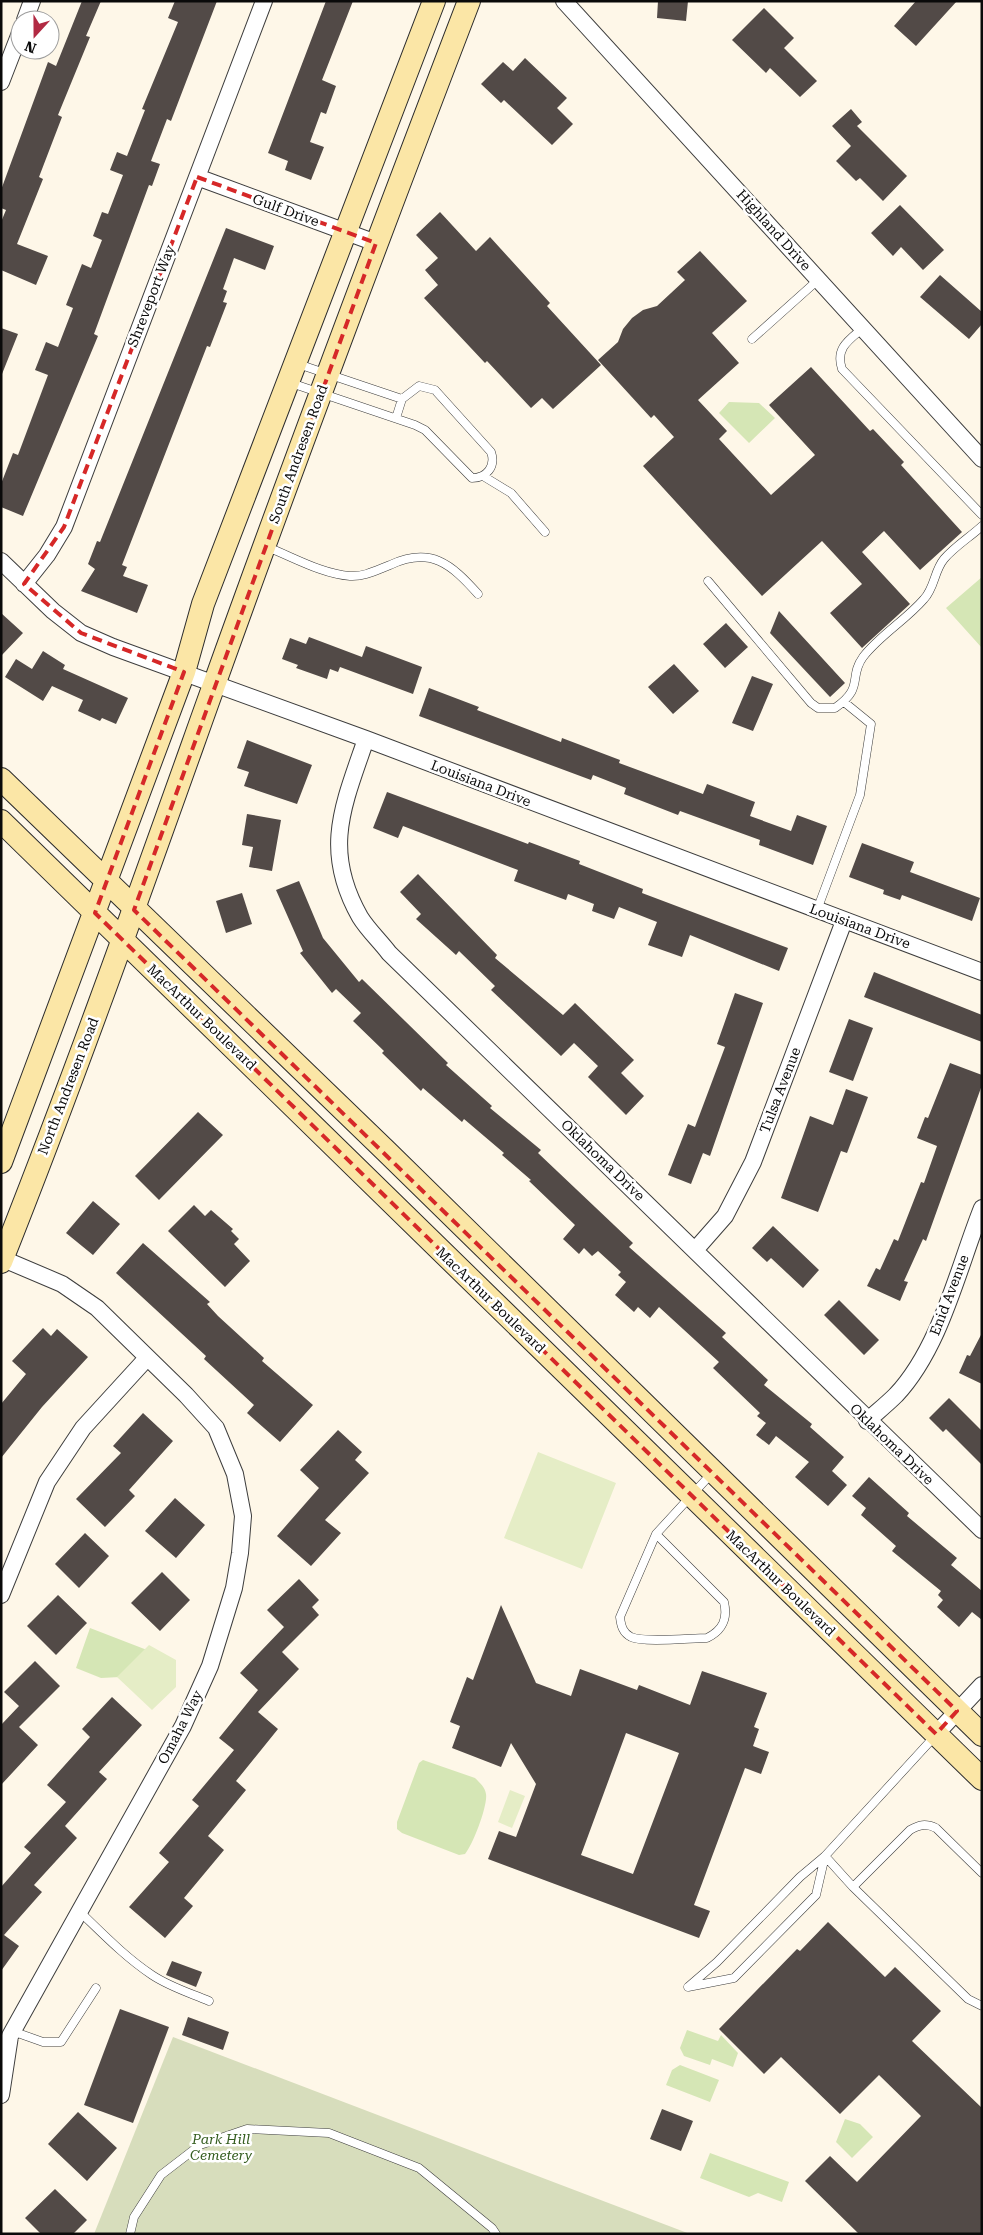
<svg xmlns="http://www.w3.org/2000/svg" width="983" height="2235" viewBox="0 0 983 2235" font-family="'Roboto Serif',serif">
	<rect width="100%" height="100%" fill="#fef7e8"/>
	<!-- green -->
	<path fill="#d5e6b5" d="M 729,402 L 759,403 L 775,418 L 749,443 L 719,413 Z
		M 982,577 L 982,648 L 946,608 Z
		M 90,1628 L 147,1650 L 120,1677 L 101,1678 L 76,1668 Z
		M 423,1760 L 475,1778 C 480,1783 485,1787 486,1794 C 488,1805 473,1845 465,1854 L 459,1855 L 402,1833 L 397,1829 L 397,1822 L 419,1763 Z
		M 687,2030 L 718,2041 L 721,2035 L 738,2053 L 733,2067 L 712,2059 L 710,2065 L 684,2056 L 680,2048 Z
		M 680,2065 L 719,2080 L 710,2102 L 666,2085 L 672,2070 Z
		M 845,2119 L 860,2124 L 873,2137 L 852,2158 L 836,2142 Z
		M 710,2153 L 789,2182 L 782,2202 L 758,2193 L 749,2197 L 700,2178 Z"/>
	<!-- cemetery -->
	<path fill="#d7ddbc" d="M 173,2037 L 690,2234 L 94,2234 Z"/>
	<!-- pitch -->
	<path fill="#e5edc6" d="M 538,1452 L 616,1483 L 582,1569 L 504,1538 Z
		M 149,1645 L 176,1660 L 176,1687 L 152,1710 L 117,1677 Z
		M 510,1790 L 525,1796 L 512,1828 L 498,1822 Z"/>
	<!-- building -->
	<path fill="#524a47" fill-rule="evenodd" d="M 82,1 L 101,1 L 86,36 L 90,37 L 58,115 L 62,117 L 39,177 L 43,179 L 17,244 L 48,256 L 36,285 L 1,270 L 1,222 L 6,210 L 1,208 L 1,190 L 48,62 L 56,66 Z
		M 175,1 L 217,1 L 171,121 L 167,119 L 151,161 L 160,164 L 152,186 L 149,185 L 94,334 L 98,336 L 23,516 L 1,507 L 1,484 L 13,453 L 18,455 L 48,375 L 35,370 L 46,342 L 58,347 L 73,308 L 66,305 L 82,264 L 91,268 L 102,240 L 93,236 L 102,212 L 108,214 L 123,175 L 110,170 L 117,152 L 127,156 L 145,110 L 142,109 L 178,22 L 168,18 Z
		M 326,1 L 353,1 L 322,80 L 336,86 L 326,114 L 321,112 L 310,142 L 324,147 L 311,180 L 285,170 L 288,161 L 268,153 Z
		M 658,1 L 688,1 L 686,21 L 657,18 Z
		M 916,1 L 957,1 L 916,46 L 894,26 Z
		M 764,8 L 794,38 L 784,48 L 817,81 L 800,97 L 770,68 L 766,73 L 732,40 Z
		M 525,58 L 567,98 L 557,108 L 573,124 L 552,145 L 504,100 L 501,103 L 481,84 L 503,62 L 513,71 Z
		M 851,109 L 862,122 L 857,126 L 907,176 L 883,201 L 860,178 L 856,181 L 836,161 L 851,146 L 832,126 Z
		M 900,205 L 944,250 L 923,270 L 901,247 L 893,256 L 871,233 Z
		M 440,212 L 476,251 L 490,237 L 550,303 L 547,306 L 601,365 L 553,409 L 542,398 L 531,408 L 487,361 L 485,363 L 424,298 L 438,285 L 425,270 L 438,258 L 416,235 Z
		M 226,228 L 274,246 L 265,270 L 234,258 L 223,289 L 227,291 L 223,302 L 227,303 L 210,347 L 207,346 L 122,565 L 127,567 L 123,576 L 148,585 L 137,613 L 81,591 L 95,569 L 88,564 L 97,541 L 100,542 Z
		M 700,251 L 747,301 L 712,333 L 739,363 L 698,400 L 727,431 L 719,439 L 771,495 L 815,455 L 769,405 L 811,367 L 870,431 L 873,429 L 904,462 L 901,465 L 962,532 L 920,570 L 884,531 L 862,552 L 910,604 L 862,648 L 830,613 L 862,584 L 822,541 L 762,596 L 643,466 L 674,437 L 654,415 L 651,418 L 598,360 L 618,342 L 623,329 L 632,318 L 643,310 L 657,306 L 685,280 L 677,272 Z
		M 940,275 L 982,312 L 982,324 L 969,339 L 920,297 Z
		M 1,328 L 18,334 L 2,374 L 1,373 Z
		M 779,611 L 845,683 L 830,697 L 770,633 Z
		M 1,613 L 23,633 L 1,656 Z
		M 726,623 L 748,647 L 725,668 L 703,644 Z
		M 309,637 L 362,657 L 366,646 L 422,667 L 413,694 L 340,667 L 338,672 L 330,669 L 327,679 L 296,668 L 298,665 L 282,659 L 290,638 L 306,644 Z
		M 43,651 L 65,665 L 63,669 L 128,698 L 116,724 L 102,718 L 100,721 L 78,711 L 83,700 L 52,686 L 43,701 L 5,677 L 16,659 L 32,669 Z
		M 674,664 L 699,691 L 673,714 L 648,687 Z
		M 752,676 L 773,684 L 753,731 L 732,723 Z
		M 429,688 L 479,707 L 477,710 L 561,742 L 562,738 L 620,760 L 619,763 L 703,794 L 707,784 L 755,802 L 750,816 L 791,831 L 797,815 L 827,826 L 813,865 L 759,845 L 760,840 L 680,811 L 678,815 L 624,794 L 626,788 L 593,775 L 591,780 L 419,716 Z
		M 247,740 L 312,765 L 297,804 L 244,786 L 249,772 L 237,768 Z
		M 387,792 L 528,844 L 529,842 L 580,861 L 579,864 L 643,889 L 642,893 L 788,948 L 779,971 L 690,935 L 682,957 L 648,945 L 657,922 L 619,907 L 614,919 L 592,911 L 594,904 L 568,894 L 566,900 L 514,881 L 518,870 L 403,826 L 398,838 L 373,828 Z
		M 247,814 L 281,820 L 272,871 L 249,867 L 253,847 L 242,845 Z
		M 862,843 L 914,862 L 910,872 L 980,898 L 972,921 L 902,895 L 900,900 L 883,894 L 884,890 L 849,877 Z
		M 418,874 L 497,955 L 495,958 L 563,1015 L 575,1003 L 634,1060 L 621,1073 L 644,1096 L 626,1115 L 588,1077 L 598,1066 L 574,1043 L 561,1056 L 491,990 L 495,986 L 459,951 L 456,955 L 416,919 L 421,914 L 400,892 Z
		M 299,881 L 323,938 L 359,982 L 362,979 L 448,1063 L 446,1065 L 492,1106 L 490,1108 L 541,1150 L 538,1153 L 633,1243 L 629,1247 L 726,1333 L 722,1337 L 768,1380 L 764,1385 L 812,1424 L 810,1427 L 844,1457 L 832,1471 L 847,1485 L 828,1506 L 795,1477 L 809,1462 L 776,1436 L 769,1445 L 756,1435 L 766,1423 L 757,1416 L 760,1413 L 713,1368 L 719,1362 L 659,1307 L 650,1318 L 638,1307 L 634,1312 L 615,1295 L 626,1282 L 618,1275 L 621,1272 L 598,1251 L 592,1256 L 584,1248 L 579,1254 L 563,1239 L 575,1225 L 529,1181 L 531,1180 L 502,1155 L 504,1153 L 464,1119 L 462,1122 L 423,1088 L 421,1091 L 382,1053 L 384,1051 L 353,1021 L 361,1013 L 336,989 L 332,993 L 300,953 L 303,951 L 276,890 Z
		M 242,893 L 252,924 L 226,933 L 216,901 Z
		M 874,972 L 982,1015 L 982,1042 L 864,997 Z
		M 735,993 L 763,1003 L 710,1156 L 703,1153 L 691,1184 L 668,1175 L 688,1124 L 695,1127 L 725,1047 L 717,1044 Z
		M 849,1019 L 873,1028 L 853,1081 L 829,1072 Z
		M 950,1063 L 982,1075 L 982,1085 L 926,1241 L 923,1239 L 904,1281 L 908,1282 L 900,1301 L 867,1286 L 876,1268 L 880,1270 L 894,1239 L 898,1241 L 921,1182 L 924,1183 L 937,1146 L 917,1138 L 925,1117 L 928,1118 Z
		M 846,1089 L 868,1097 L 847,1153 L 841,1151 L 818,1212 L 781,1198 L 810,1116 L 833,1125 Z
		M 198,1112 L 223,1135 L 159,1200 L 135,1176 Z
		M 93,1201 L 120,1224 L 93,1255 L 66,1233 Z
		M 194,1205 L 205,1216 L 211,1210 L 233,1229 L 231,1231 L 239,1239 L 234,1244 L 250,1261 L 225,1287 L 168,1231 Z
		M 773,1226 L 819,1270 L 803,1288 L 771,1258 L 767,1262 L 752,1248 Z
		M 143,1243 L 210,1302 L 207,1304 L 218,1316 L 264,1358 L 262,1361 L 313,1405 L 280,1442 L 247,1413 L 254,1405 L 204,1359 L 206,1356 L 116,1273 Z
		M 839,1300 L 879,1340 L 864,1355 L 824,1315 Z
		M 43,1328 L 51,1336 L 57,1329 L 88,1357 L 42,1407 L 1,1458 L 1,1404 L 26,1374 L 12,1361 Z
		M 982,1333 L 982,1384 L 959,1373 L 967,1355 L 970,1356 Z
		M 949,1398 L 982,1431 L 982,1465 L 946,1429 L 943,1432 L 929,1418 Z
		M 143,1413 L 173,1441 L 129,1490 L 135,1496 L 105,1527 L 76,1499 L 121,1453 L 113,1446 Z
		M 338,1430 L 362,1452 L 355,1460 L 369,1473 L 325,1520 L 341,1533 L 311,1566 L 277,1536 L 319,1488 L 300,1470 Z
		M 869,1477 L 909,1513 L 907,1516 L 957,1558 L 951,1565 L 982,1591 L 982,1620 L 972,1612 L 959,1627 L 937,1607 L 943,1600 L 938,1595 L 941,1591 L 892,1551 L 896,1546 L 861,1515 L 866,1508 L 852,1496 Z
		M 175,1498 L 205,1525 L 176,1558 L 145,1531 Z
		M 85,1533 L 109,1556 L 79,1588 L 55,1564 Z
		M 162,1572 L 190,1600 L 160,1631 L 131,1603 Z
		M 299,1579 L 319,1600 L 312,1607 L 319,1615 L 282,1652 L 299,1669 L 258,1712 L 278,1729 L 236,1781 L 246,1790 L 208,1836 L 224,1850 L 184,1898 L 193,1906 L 165,1938 L 129,1907 L 169,1862 L 159,1853 L 199,1806 L 192,1800 L 234,1750 L 219,1738 L 258,1690 L 240,1673 L 284,1627 L 267,1610 Z
		M 58,1595 L 87,1623 L 56,1655 L 27,1626 Z
		M 501,1605 L 536,1683 L 571,1696 L 580,1669 L 637,1690 L 639,1685 L 690,1705 L 702,1671 L 767,1693 L 754,1727 L 759,1729 L 753,1746 L 769,1752 L 761,1774 L 745,1768 L 694,1905 L 710,1911 L 699,1938 L 488,1859 L 499,1831 L 516,1837 L 536,1784 L 511,1743 L 501,1767 L 452,1748 L 460,1726 L 450,1722 L 467,1677 L 473,1680 ZM 626,1733 L 679,1753 L 633,1874 L 581,1855 Z
		M 35,1661 L 60,1686 L 19,1727 L 38,1745 L 1,1785 L 1,1725 L 19,1706 L 4,1692 Z
		M 112,1697 L 142,1725 L 99,1772 L 107,1779 L 65,1826 L 77,1838 L 34,1885 L 42,1892 L 4,1935 L 19,1946 L 1,1971 L 1,1887 L 31,1853 L 24,1847 L 66,1802 L 47,1785 L 90,1737 L 82,1729 Z
		M 828,1922 L 885,1977 L 895,1967 L 941,2011 L 912,2041 L 982,2108 L 982,2234 L 859,2234 L 805,2181 L 830,2156 L 857,2182 L 921,2116 L 879,2075 L 840,2114 L 781,2057 L 764,2074 L 719,2029 L 797,1949 L 800,1951 Z
		M 172,1961 L 202,1972 L 196,1987 L 166,1975 Z
		M 120,2009 L 169,2027 L 133,2123 L 84,2105 Z
		M 188,2017 L 229,2032 L 223,2050 L 182,2035 Z
		M 662,2109 L 693,2121 L 681,2151 L 650,2139 Z
		M 78,2112 L 117,2148 L 87,2181 L 48,2144 Z
		M 55,2189 L 87,2220 L 73,2234 L 41,2234 L 25,2218 Z"/>
	<g fill="none" stroke-linecap="round" stroke-linejoin="round">
		<!-- lane casing -->
		<g stroke="#3d3d3d" stroke-width="9">
			<path id="lane" d="M 863,328 C 849,340 835,348 842,369 L 982,515
				M 752,339 L 819,279
				M 291,383 L 415,425 L 425,430 L 472,478 C 487,478 496,466 491,452 L 435,390 L 419,386 L 402,399 L 298,364
				M 396,418 L 402,399
				M 483,476 L 511,493 L 545,532
				M 267,547 C 293,557 322,574 350,576 C 364,577 377,570 390,565 C 431,546 451,564 478,594
				M 708,581 L 811,703 L 818,708 L 835,708 C 865,687 848,678 863,657 C 880,635 906,620 924,599 C 935,587 934,571 944,559 C 954,547 970,537 982,526
				M 817,910 L 860,795 L 871,724 L 844,702
				M 656,1534 L 724,1602 C 728,1619 723,1630 707,1638 C 691,1638 644,1643 631,1637 C 623,1633 621,1626 620,1617 L 656,1534 L 712,1473
				M 825,1856 L 853,1887 L 968,1999 L 982,2006
				M 853,1887 L 910,1830 C 919,1825 925,1823 936,1828 L 982,1873
				M 79,1911 C 102,1933 125,1957 152,1975 C 170,1987 190,1993 209,2001
				M 688,1987 L 717,1962 L 800,1877 L 825,1856 L 935,1736
				M 688,1987 L 734,1978 L 816,1895 L 825,1856
				M 12,2031 L 43,2042 L 61,2042 L 96,1988
				M 130,2234 L 134,2217 L 161,2175 L 200,2145 L 247,2129 L 329,2133 L 419,2168 L 492,2228 L 496,2234"/>
		</g>
		<!-- street casing -->
		<g stroke="#3d3d3d" stroke-width="18">
			<path id="street" d="M 564,1 L 982,459
				M 25,20 L 32,1
				M 1,82 L 20,33
				M 197,177 L 376,243
				M 1,561 L 53,611 L 81,633 L 113,647 L 366,739 L 982,972
				M 24,584 L 47,555 L 64,527 L 264,1
				M 366,739 C 343,806 322,850 360,917 C 368,930 380,941 389,953 L 982,1530
				M 696,1249 L 725,1216 L 753,1162 L 844,921
				M 1,1258 L 62,1284 L 97,1308 L 186,1395 L 216,1428 L 235,1474 L 243,1516 L 240,1553 L 234,1588 L 210,1666 L 183,1726 L 10,2036 L 1,2095
				M 867,1421 C 877,1412 887,1404 896,1395 C 941,1347 958,1268 982,1208
				M 1,1595 L 47,1482 L 83,1428 L 147,1358
				M 936,1734 L 982,1685"/>
		</g>
		<!-- secondary casing -->
		<g stroke="#2c2c2c" stroke-width="24">
			<path id="secondary" d="M 1,779 L 386,1151 L 982,1735
				M 1,821 L 982,1779
				M 1,1162 L 184,672 L 203,604 L 434,1
				M 1,1262 C 77,1071 145,878 214,685 C 296,456 382,228 469,1"/>
		</g>
		<!-- lane -->
		<use href="#lane" stroke="#fff" stroke-width="8"/>
		<!-- street -->
		<use href="#street" stroke="#fff" stroke-width="16"/>
		<!-- secondary -->
		<use href="#secondary" stroke="#fbe6a6" stroke-width="22"/>
	</g>
	<!-- marked area -->
	<path fill="none" stroke="#d62828" stroke-width="4" stroke-dasharray="10 6" stroke-linejoin="round" d="M 197,177 L 376,243 L 134,910 L 957,1711 L 936,1734 L 95,913 L 184,672 L 81,633 L 24,584 L 64,527 Z"/>
	<g text-anchor="middle" dominant-baseline="central" stroke-width="5" stroke-linejoin="round" paint-order="stroke">
		<!-- street labels -->
		<g font-size="14" fill="#0a0a0a" stroke="#fff">
			<text transform="translate(286 210) rotate(20)">Gulf Drive</text>
			<text transform="translate(774 230) rotate(48)">Highland Drive</text>
			<text transform="translate(151 296) rotate(-69)">Shreveport Way</text>
			<text transform="translate(298 454) rotate(-70)">South Andresen Road</text>
			<text transform="translate(481 783) rotate(21)">Louisiana Drive</text>
			<text transform="translate(860 926) rotate(20)">Louisiana Drive</text>
			<text transform="translate(202 1017) rotate(44)">MacArthur Boulevard</text>
			<text transform="translate(68 1086) rotate(-69)">North Andresen Road</text>
			<text transform="translate(780 1090) rotate(-69)">Tulsa Avenue</text>
			<text transform="translate(603 1160) rotate(44)">Oklahoma Drive</text>
			<text transform="translate(949 1295) rotate(-69)">Enid Avenue</text>
			<text transform="translate(491 1300) rotate(44)">MacArthur Boulevard</text>
			<text transform="translate(892 1444) rotate(44)">Oklahoma Drive</text>
			<text transform="translate(781 1583) rotate(44)">MacArthur Boulevard</text>
			<text transform="translate(180 1727) rotate(-63)">Omaha Way</text>
		</g>
		<!-- park labels -->
		<g font-size="14" font-style="italic" fill="#345d1f" stroke="#fff">
			<text x="221" y="2139">Park Hill<tspan x="221" dy="16">Cemetery</tspan></text>
		</g>
	</g>
	<!-- border -->
	<rect width="983" height="2235" fill="none" stroke="#0a0a0a" stroke-width="5"/>
	<!-- north arrow -->
	<g transform="translate(35 35) rotate(201)"><circle r="24" fill="#ffffff" stroke="#9d9d9d"/>
	<path d="M0-4L9 19L0 12L-9 19Z" fill="#b22a43"/>
	<text y="-8" font-size="14" font-weight="bold" text-anchor="middle" fill="#0a0a0a">N</text>
	</g>
</svg>
